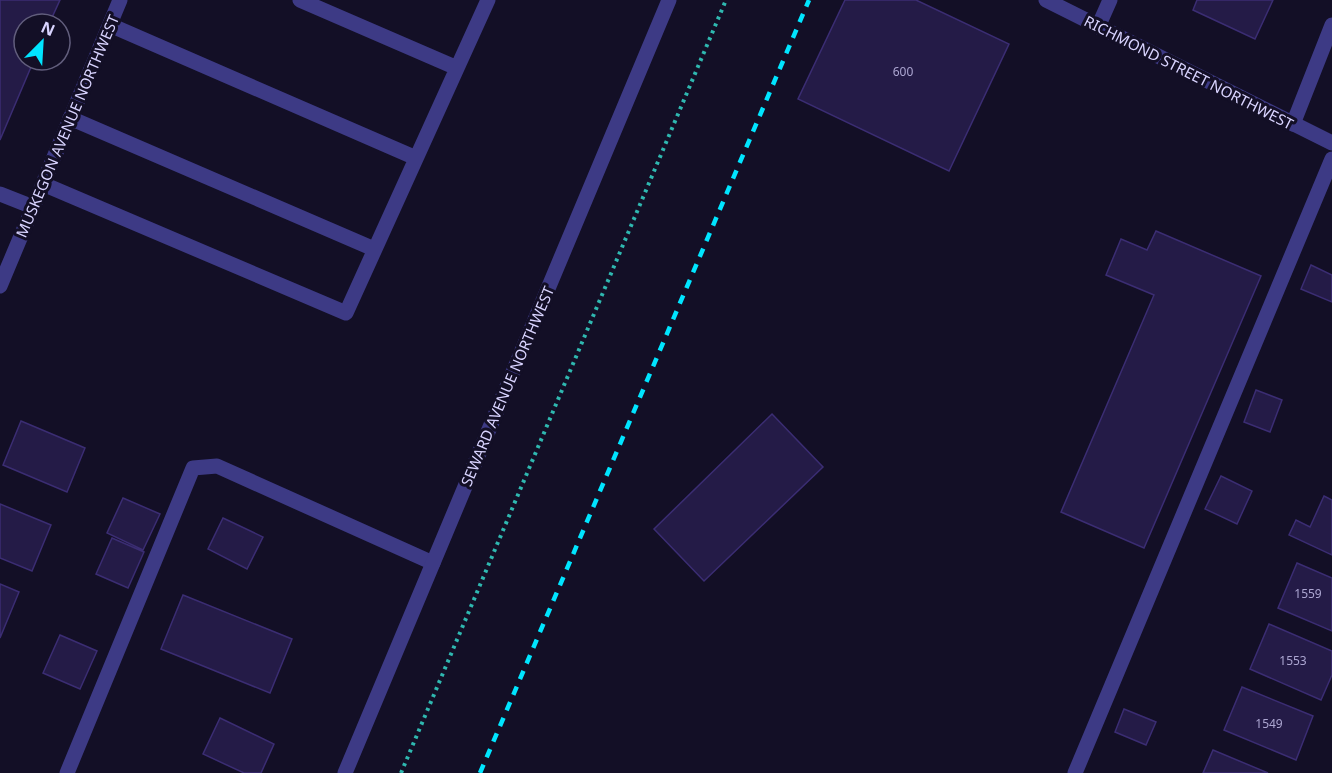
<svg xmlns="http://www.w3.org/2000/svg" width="1332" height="773" viewBox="0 0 1332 773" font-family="'Noto Sans',sans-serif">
	<rect width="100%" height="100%" fill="#130f26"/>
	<!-- building -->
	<path fill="#241b47" stroke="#3b2d73" stroke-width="1.5" d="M 0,0 L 60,0 L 49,24 L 24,24 L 24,60 L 34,60 L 0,140 Z
		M 845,0 L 916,0 L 1009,44 L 949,171 L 798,99 Z
		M 1197,0 L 1273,0 L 1255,39 L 1193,10 Z
		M 1156,231 L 1261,276 L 1144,548 L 1061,512 L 1154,295 L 1106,275 L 1121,239 L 1147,250 Z
		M 1311,265 L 1332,275 L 1332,302 L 1301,289 Z
		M 1256,390 L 1282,400 L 1270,432 L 1244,422 Z
		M 772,414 L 823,467 L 704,581 L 654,529 Z
		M 21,421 L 85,448 L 67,492 L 3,465 Z
		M 1221,476 L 1252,491 L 1237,524 L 1205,509 Z
		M 1324,496 L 1332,500 L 1332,555 L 1289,535 L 1296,520 L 1310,527 Z
		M 123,498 L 160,514 L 143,550 L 107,533 Z
		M 0,504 L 51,525 L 32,571 L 0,558 Z
		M 223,518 L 263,537 L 247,569 L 208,549 Z
		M 112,538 L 144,552 L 128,588 L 96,574 Z
		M 1297,563 L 1332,578 L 1332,631 L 1278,608 Z
		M 0,584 L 19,592 L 0,638 Z
		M 183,595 L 292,639 L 270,693 L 161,649 Z
		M 1269,624 L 1332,651 L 1332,675 L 1321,700 L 1250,669 Z
		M 60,635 L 97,651 L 80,689 L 43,673 Z
		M 1242,687 L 1313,716 L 1296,760 L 1224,730 Z
		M 1124,709 L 1156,722 L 1146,745 L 1115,732 Z
		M 220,718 L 274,744 L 261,773 L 244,773 L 203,754 Z
		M 1213,750 L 1268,773 L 1203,773 Z"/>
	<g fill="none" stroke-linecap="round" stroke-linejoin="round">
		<!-- path -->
		<path stroke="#2fb8b0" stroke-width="4" stroke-dasharray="3 4.5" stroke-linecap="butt" d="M 401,773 L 726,0"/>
		<!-- service -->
		<path stroke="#3d3a85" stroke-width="15" d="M 300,0 L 457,68
			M 110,25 L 416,158
			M 1098,27 L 1110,0
			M 70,118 L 374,249
			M 43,184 L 346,313 L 488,0
			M 0,194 L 33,207
			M 67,773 L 193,468 L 217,466 L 433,563
			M 1075,773 L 1332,159"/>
		<!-- minor -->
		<path stroke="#3d3a85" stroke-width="15" d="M 1293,124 L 1332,25
			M 0,286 L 120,0
			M 345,773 L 669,0"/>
		<!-- tertiary -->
		<path stroke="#3d3a85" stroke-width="15" d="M 1046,0 L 1332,143"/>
		<!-- rail -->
		<path stroke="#00e5ff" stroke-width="4.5" stroke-dasharray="9 8" stroke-linecap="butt" d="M 480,773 L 809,0"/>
	</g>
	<g text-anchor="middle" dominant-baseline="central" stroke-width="6" stroke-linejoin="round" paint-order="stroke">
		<!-- number labels -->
		<g font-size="12" fill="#aca6d1">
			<text x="903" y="71">600</text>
			<text x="1308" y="593">1559</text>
			<text x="1293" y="660">1553</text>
			<text x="1269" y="723">1549</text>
		</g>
		<!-- street labels -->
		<g font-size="15" fill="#d9d4ff" stroke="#130f26">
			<text transform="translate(1189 72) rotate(27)">RICHMOND STREET NORTHWEST</text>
			<text transform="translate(67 126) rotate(-67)">MUSKEGON AVENUE NORTHWEST</text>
			<text transform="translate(507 386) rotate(-67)">SEWARD AVENUE NORTHWEST</text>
		</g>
	</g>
	<!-- north arrow -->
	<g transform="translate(42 42) rotate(24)"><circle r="28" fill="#130f26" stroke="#625e7d" stroke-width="1.5"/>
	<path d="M0-4.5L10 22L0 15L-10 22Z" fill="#00e5ff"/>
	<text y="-9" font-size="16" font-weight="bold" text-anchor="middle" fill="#d9d4ff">N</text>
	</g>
</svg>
